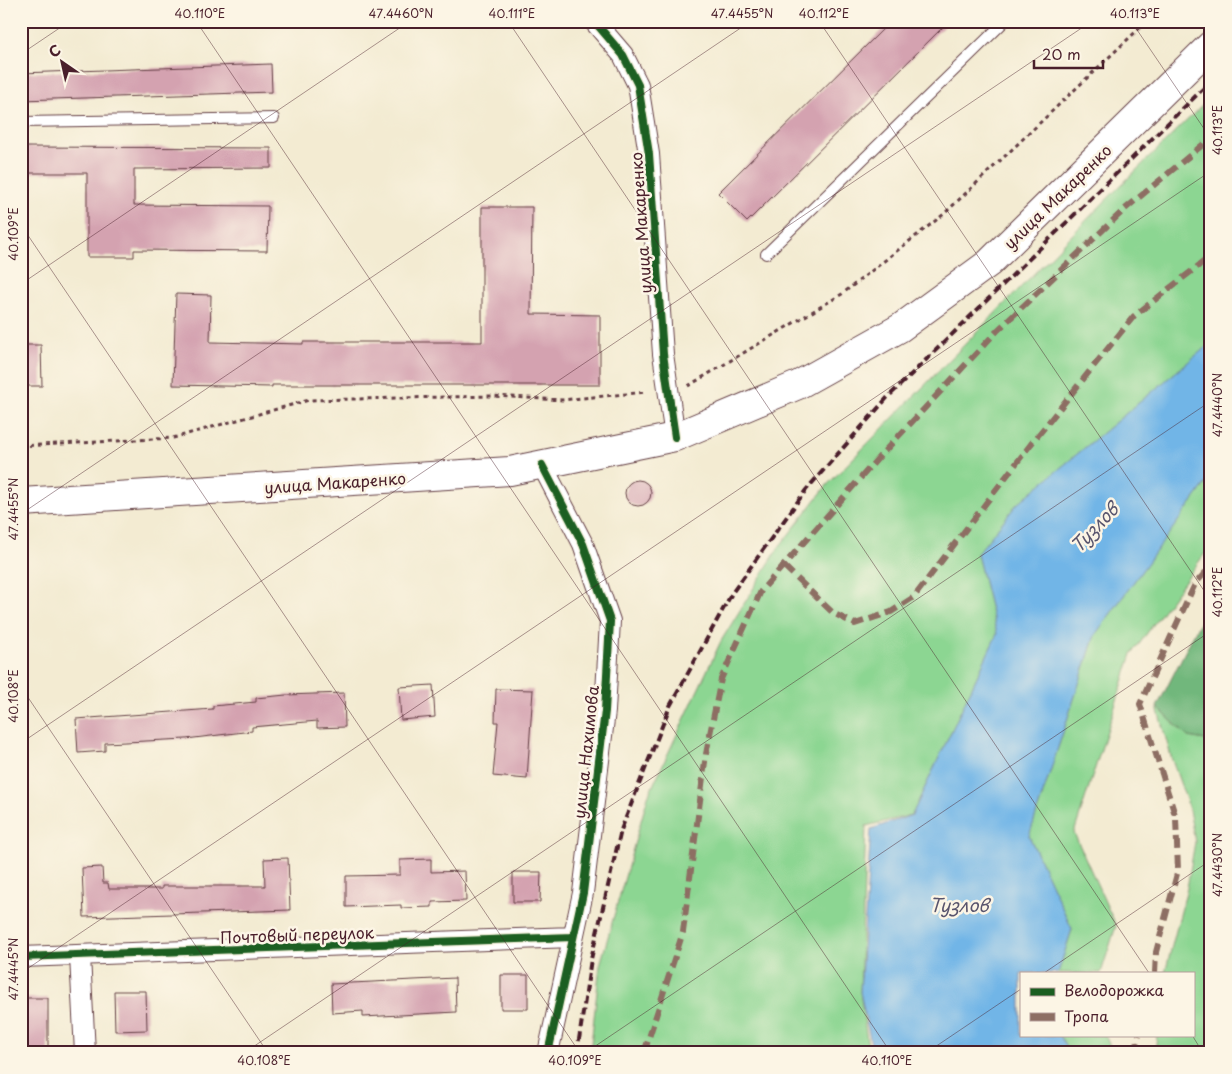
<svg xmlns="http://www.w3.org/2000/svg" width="1232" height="1074" viewBox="0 0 1232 1074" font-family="'Playpen Sans',sans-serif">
	<rect width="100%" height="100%" fill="#fcf5e5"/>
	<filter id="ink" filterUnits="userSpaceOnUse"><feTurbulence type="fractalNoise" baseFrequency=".02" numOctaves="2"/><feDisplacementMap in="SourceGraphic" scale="10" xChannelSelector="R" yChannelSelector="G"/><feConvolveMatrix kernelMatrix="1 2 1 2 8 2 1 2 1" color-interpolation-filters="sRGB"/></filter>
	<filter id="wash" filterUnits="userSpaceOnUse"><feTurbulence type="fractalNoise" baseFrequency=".0096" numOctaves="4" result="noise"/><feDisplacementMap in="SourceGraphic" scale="20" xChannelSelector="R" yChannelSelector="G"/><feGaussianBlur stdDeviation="1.12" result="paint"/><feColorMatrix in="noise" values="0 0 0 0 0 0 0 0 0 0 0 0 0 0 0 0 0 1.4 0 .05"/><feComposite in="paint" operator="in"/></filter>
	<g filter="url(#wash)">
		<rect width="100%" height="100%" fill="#f3ebd2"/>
		<!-- green -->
		<path fill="#8cd692" stroke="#6b7a5e" d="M 1211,97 L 1211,343 L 1017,504 L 977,554 L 997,634 L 912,815 L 866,826 L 860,992 L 869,1053 L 590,1053 L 600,965 L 648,796 L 721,641 L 779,547 L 828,484 L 1115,191 Z
			M 1211,476 L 1211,545 L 1132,654 L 1074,833 L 1116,926 L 1101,973 L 1058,973 L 1072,929 L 1029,836 L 1095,635 Z
			M 1157,707 L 1188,737 L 1211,741 L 1211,1053 L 1155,1053 L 1157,1035 L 1193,1035 L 1193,973 L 1165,973 L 1187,888 L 1195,842 L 1188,805 L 1172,760 Z
			M 1060,1035 L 1105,1035 L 1113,1053 L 1068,1053 Z"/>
		<!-- forest -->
		<path fill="#71b77c" stroke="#5e6b54" d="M 1211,600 L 1211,741 L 1188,737 L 1157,707 Z"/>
		<!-- water -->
		<path fill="#71b5e7" stroke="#5e6a89" d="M 1211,343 L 1211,476 L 1095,635 L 1029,836 L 1072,929 L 1058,973 L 1021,973 L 1021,1035 L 1060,1035 L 1068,1053 L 873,1053 L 860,992 L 871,829 L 912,815 L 997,634 L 977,554 L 1017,504 Z"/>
		<g id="blocks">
			<!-- building -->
			<path fill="#d4a2b0" d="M 891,21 L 949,21 L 747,222 L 718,193 Z
				M 271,64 L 272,92 L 21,100 L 21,73 Z
				M 21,147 L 271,148 L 271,168 L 134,169 L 134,205 L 268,206 L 267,251 L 134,250 L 134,257 L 87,257 L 87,173 L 21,173 Z
				M 482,207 L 532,207 L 531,314 L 600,315 L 600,385 L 272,385 L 272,387 L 173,385 L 176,294 L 211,295 L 210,342 L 303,344 L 303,342 L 482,342 Z
				M 21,345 L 41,345 L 42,386 L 21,386 Z
				M625 493a13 13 0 1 1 26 0a13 13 0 1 1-26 0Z
				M 433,685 L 435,717 L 401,720 L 399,687 Z
				M 496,689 L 533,690 L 527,779 L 493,776 L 498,722 L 495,722 Z
				M 344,693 L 345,727 L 317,728 L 317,721 L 252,727 L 252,731 L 186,739 L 105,743 L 105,751 L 78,753 L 76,719 L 213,709 L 213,706 L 256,702 L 256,698 L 286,695 Z
				M 288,858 L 290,910 L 84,917 L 82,868 L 102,867 L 103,883 L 108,883 L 109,889 L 162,889 L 162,886 L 265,886 L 264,859 Z
				M 431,859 L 431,872 L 465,871 L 466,901 L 432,902 L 432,907 L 401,908 L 401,905 L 346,907 L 346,876 L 400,875 L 400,860 Z
				M 513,872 L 541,872 L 540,902 L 513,902 Z
				M 501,975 L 528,975 L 528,1009 L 501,1009 Z
				M 455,978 L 456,1012 L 363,1017 L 363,1011 L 332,1013 L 331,984 Z
				M 114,991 L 146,991 L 147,1030 L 115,1031 Z
				M 21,998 L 48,998 L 48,1053 L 21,1053 Z"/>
		</g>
	</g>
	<g filter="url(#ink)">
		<use href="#blocks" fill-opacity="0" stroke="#633e44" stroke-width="1"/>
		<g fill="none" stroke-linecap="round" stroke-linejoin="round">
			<!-- service casing -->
			<g stroke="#633e44" stroke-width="12">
				<path id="service" d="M 746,23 L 748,21
					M 21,122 L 274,118
					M 766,254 L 1005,21"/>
			</g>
			<!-- minor casing -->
			<g stroke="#633e44" stroke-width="22">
				<path id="minor" d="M 594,21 L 623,55 L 638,85 L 649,154 L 663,354 L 675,437
					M 542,465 L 583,544 L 610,621 L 605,711 L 583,893 L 548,1053
					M 80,956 L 85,1053
					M 21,957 L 573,937"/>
			</g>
			<!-- secondary casing -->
			<g stroke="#633e44" stroke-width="30">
				<path id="secondary" d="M 21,502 L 510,471 L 675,437 L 798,385 L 900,328 L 989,263 L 1211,45"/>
			</g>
			<!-- path -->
			<path stroke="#633e44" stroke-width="3" stroke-dasharray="4 4" stroke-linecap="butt" d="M 688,386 L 842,294 L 944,214 L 1147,21
				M 21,446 L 173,438 L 309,400 L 493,396 L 562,400 L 647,392"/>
			<!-- service -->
			<use href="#service" stroke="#fff" stroke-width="10"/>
			<!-- minor -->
			<use href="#minor" stroke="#fff" stroke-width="20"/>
			<!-- secondary -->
			<use href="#secondary" stroke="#fff" stroke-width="28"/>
			<!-- rail -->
			<path stroke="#4a1f2b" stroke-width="4" stroke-dasharray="8 4" stroke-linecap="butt" d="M 577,1053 L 591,959 L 621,830 L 670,706 L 732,593 L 806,490 L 887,398 L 1211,81"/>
			<!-- quiet -->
			<path stroke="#8d6e63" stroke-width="6" stroke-dasharray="12 6" stroke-linecap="butt" d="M 784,566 L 833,613 L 855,624 L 891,612 L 914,597 L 1031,444 L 1134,316 L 1211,256
				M 1155,973 L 1156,952 L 1178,870 L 1176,818 L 1140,704 L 1195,584 L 1211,566
				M 644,1053 L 683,932 L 706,754 L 721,679 L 761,591 L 879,457 L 998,330 L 1125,209 L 1211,138
				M 1133,1053 L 1139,1035"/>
			<!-- cycleway casing -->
			<g stroke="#fcf5e5" stroke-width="11">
				<path id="cycleway" d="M 594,21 L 623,55 L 638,85 L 649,154 L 663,354 L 675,437
					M 542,465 L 583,544 L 610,621 L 605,711 L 583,893 L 548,1053
					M 21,957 L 573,937"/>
			</g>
			<!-- cycleway -->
			<use href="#cycleway" stroke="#1b5e20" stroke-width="8"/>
		</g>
	</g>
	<!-- ticks -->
	<path fill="none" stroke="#4a1f2b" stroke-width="1" stroke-opacity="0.45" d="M 196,21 L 891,1053M 508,21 L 1149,973M 819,21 L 1211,601M 1131,21 L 1211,139M 21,54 L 70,21M 21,225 L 580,1053M 21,284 L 410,21M 21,514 L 751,21M 21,687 L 268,1053M 21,743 L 1092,21M 21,973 L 1211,171M 1044,973 L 1211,860M 1192,1035 L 1203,1053M 244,1053 L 1211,401M 585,1053 L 1211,631M 926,1053 L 1021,989"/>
	<g text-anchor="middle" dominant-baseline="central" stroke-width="5" stroke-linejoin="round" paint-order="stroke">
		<!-- street labels -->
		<g font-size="16" fill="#4a1f2b" stroke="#fcf5e5">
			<text transform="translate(1057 196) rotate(-44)">улица Макаренко</text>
			<text transform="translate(640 223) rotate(-94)">улица Макаренко</text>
			<text transform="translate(335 482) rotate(-4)">улица Макаренко</text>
			<text transform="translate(585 752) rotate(-84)">улица Нахимова</text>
			<text transform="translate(297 934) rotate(-2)">Почтовый переулок</text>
		</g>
		<!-- water labels -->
		<g font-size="18" font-style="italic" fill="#58546d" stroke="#fcf5e5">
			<text transform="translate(1094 527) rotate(-47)">Тузлов</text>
			<text x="959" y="904">Тузлов</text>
		</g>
	</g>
	<!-- margin -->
	<rect width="1232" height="1074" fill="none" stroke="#fcf5e5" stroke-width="55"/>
	<!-- legend -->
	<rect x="1020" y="972" width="175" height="65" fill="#fcf5e5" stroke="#b59f9b"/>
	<rect x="1030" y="988" width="25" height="8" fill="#1b5e20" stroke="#b59f9b"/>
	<text x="1064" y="996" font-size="15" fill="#4a1f2b">Велодорожка</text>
	<rect x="1030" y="1013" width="25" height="8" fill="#8d6e63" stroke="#b59f9b"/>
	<text x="1064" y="1022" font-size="15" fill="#4a1f2b">Тропа</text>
	<!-- north arrow -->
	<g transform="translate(62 62) rotate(326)" stroke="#fcf5e5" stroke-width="4" paint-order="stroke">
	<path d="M0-4L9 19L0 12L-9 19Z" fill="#4a1f2b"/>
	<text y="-8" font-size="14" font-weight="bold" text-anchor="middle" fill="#4a1f2b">С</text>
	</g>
	<!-- scale -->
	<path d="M1034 60v8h69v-8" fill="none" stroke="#4a1f2b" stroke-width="2.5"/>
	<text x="1042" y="60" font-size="15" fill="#4a1f2b" stroke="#fcf5e5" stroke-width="4" paint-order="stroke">20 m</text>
	<rect x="28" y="28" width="1176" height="1018" fill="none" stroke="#4a1f2b" stroke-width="2"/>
	<g font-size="12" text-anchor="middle" fill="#4a1f2b">
		<text x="200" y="18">40.110°E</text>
		<text x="401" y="18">47.4460°N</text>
		<text x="512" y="18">40.111°E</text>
		<text x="742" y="18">47.4455°N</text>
		<text x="824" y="18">40.112°E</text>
		<text x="1135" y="18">40.113°E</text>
		<text transform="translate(1218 130) rotate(-90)" y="4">40.113°E</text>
		<text transform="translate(14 234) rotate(-90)" y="4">40.109°E</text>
		<text transform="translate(1218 405) rotate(-90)" y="4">47.4440°N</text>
		<text transform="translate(14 509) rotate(-90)" y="4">47.4455°N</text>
		<text transform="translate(1218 592) rotate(-90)" y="4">40.112°E</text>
		<text transform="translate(14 696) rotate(-90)" y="4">40.108°E</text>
		<text transform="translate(1218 865) rotate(-90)" y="4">47.4430°N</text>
		<text transform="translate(14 969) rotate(-90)" y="4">47.4445°N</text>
		<text x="264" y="1065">40.108°E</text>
		<text x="575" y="1065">40.109°E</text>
		<text x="887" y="1065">40.110°E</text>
	</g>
</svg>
